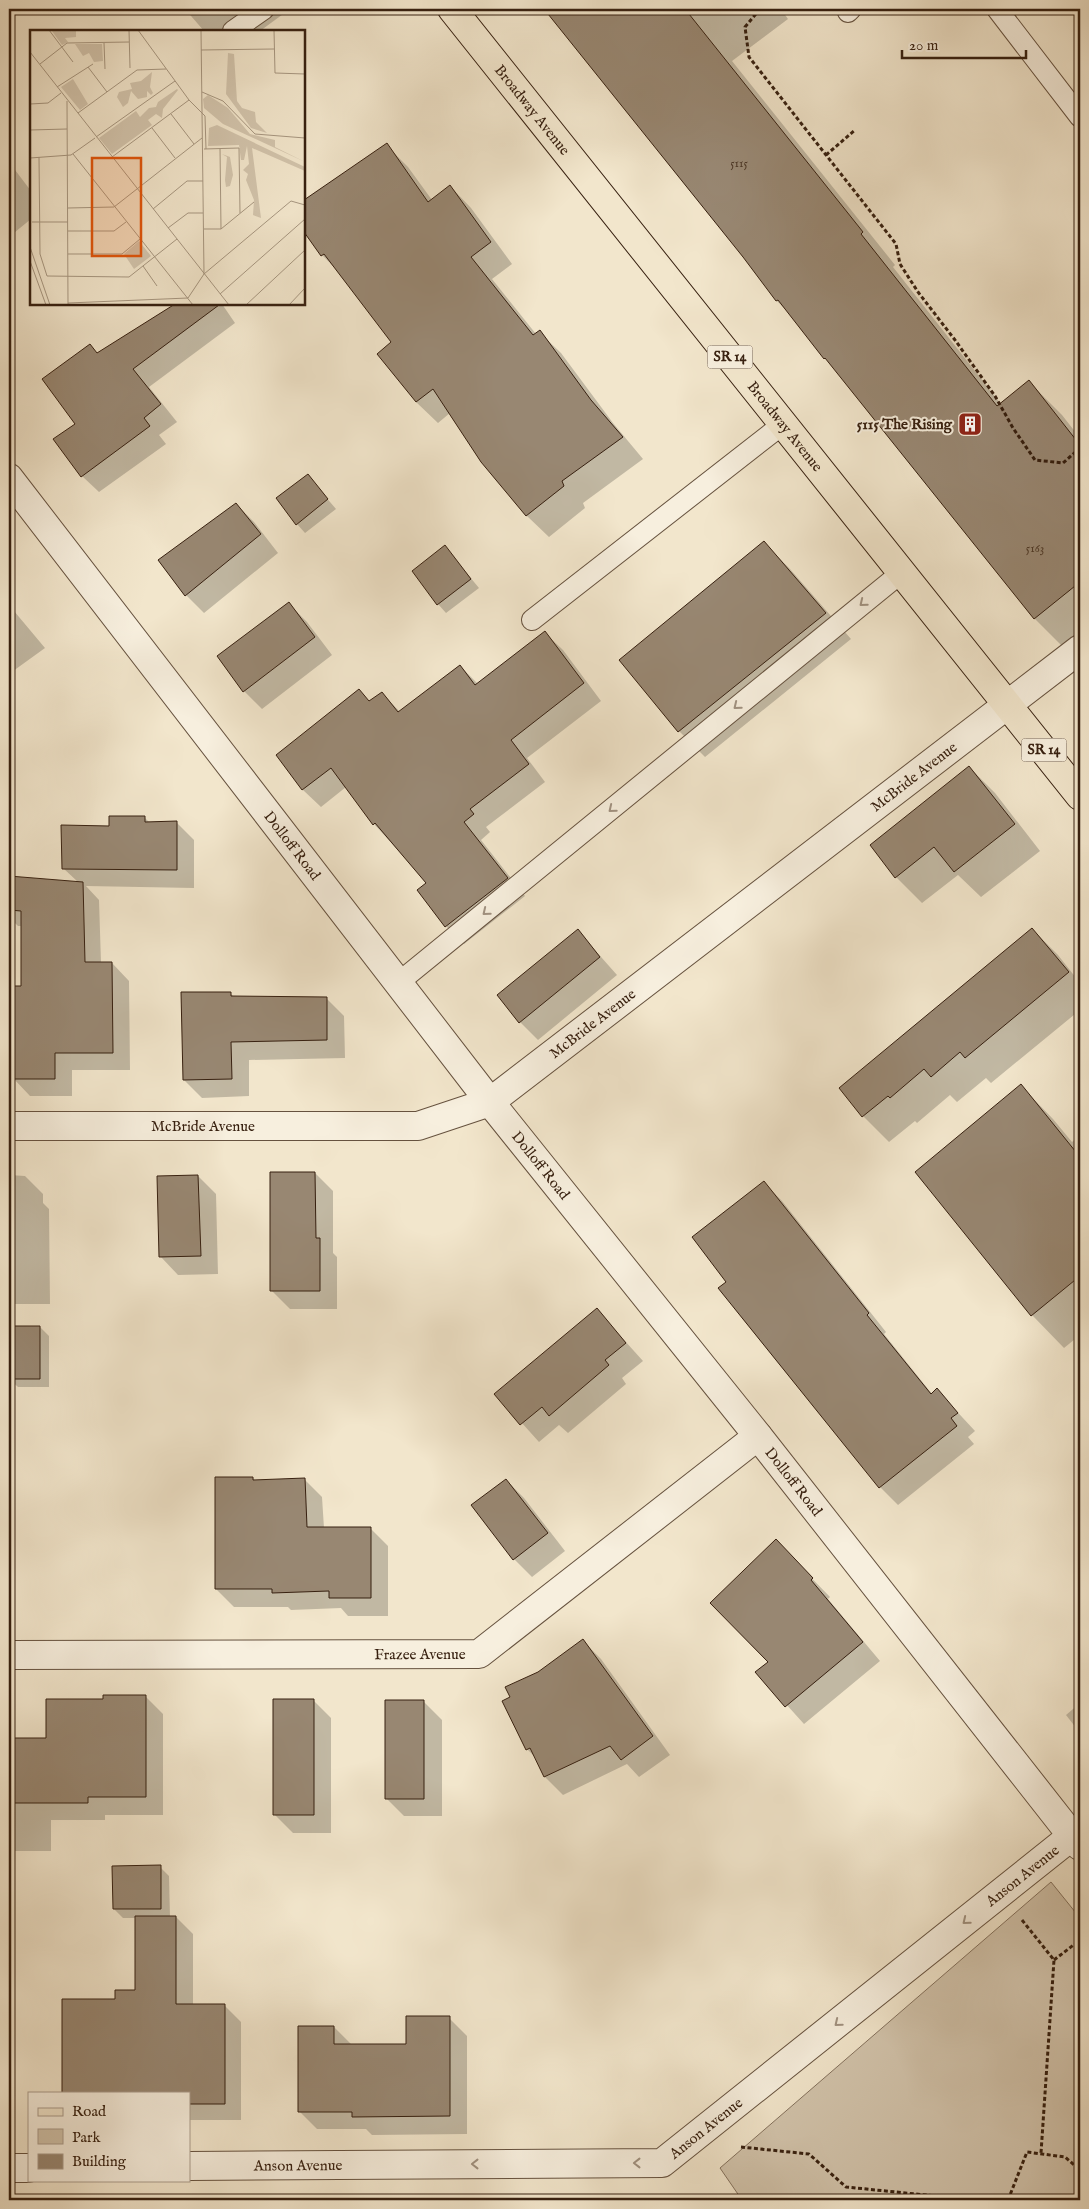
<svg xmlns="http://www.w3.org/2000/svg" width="1089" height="2209" viewBox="0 0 1089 2209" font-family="'IM FELL English',serif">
	<rect width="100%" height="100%" fill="#f2e6cc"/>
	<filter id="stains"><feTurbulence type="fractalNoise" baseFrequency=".004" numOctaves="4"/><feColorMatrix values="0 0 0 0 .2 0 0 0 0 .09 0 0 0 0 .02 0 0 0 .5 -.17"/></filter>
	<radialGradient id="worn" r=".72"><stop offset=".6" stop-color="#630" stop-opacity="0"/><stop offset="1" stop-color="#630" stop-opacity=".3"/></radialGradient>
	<!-- green -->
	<path fill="#d2c4ac" stroke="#84725e" d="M 1051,1882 L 1080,1918 L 1080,2200 L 742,2200 L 720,2168 Z"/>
	<!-- shadow -->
	<path fill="#0003" d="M 185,9 L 290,9 L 260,31 L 204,31 Z
		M 545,9 L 787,9 L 783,12 L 788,19 L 732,61 L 895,265 L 893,267 L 1001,404 L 1029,382 L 1062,415 L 1080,438 L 1080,641 L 1067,651 L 1035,619 L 839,373 L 825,358 L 789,313 L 777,301 L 744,256 Z
		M 386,145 L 408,167 L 432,200 L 450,186 L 471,208 L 512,264 L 492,279 L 536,334 L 539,332 L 561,353 L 613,423 L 643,459 L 583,503 L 585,508 L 549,537 L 527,516 L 482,461 L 450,413 L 438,423 L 416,402 L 393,342 L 341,274 L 322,255 L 304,230 L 304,201 Z
		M 9,162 L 31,191 L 31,219 L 9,237 Z
		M 177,304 L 222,304 L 235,323 L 149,387 L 177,422 L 159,435 L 166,444 L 99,492 L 82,476 L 77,424 L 98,354 Z
		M 307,475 L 336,509 L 305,533 L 297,524 Z
		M 236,504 L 254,522 L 278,553 L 204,613 L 186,595 L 159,560 Z
		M 764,543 L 790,569 L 851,639 L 705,757 L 679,731 Z
		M 445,547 L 479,588 L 446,613 L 438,604 Z
		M 289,604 L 307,622 L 332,655 L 262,709 L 244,691 Z
		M 9,605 L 45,648 L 9,674 Z
		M 545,633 L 563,650 L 601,701 L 527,758 L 545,782 L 486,827 L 490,832 L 481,840 L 525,896 L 464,944 L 446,926 L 419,890 L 428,883 L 374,824 L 346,787 L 321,807 L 303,790 L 277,755 L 382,693 L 400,712 L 460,666 L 478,684 Z
		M 969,767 L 995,793 L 1040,851 L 981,897 L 958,875 L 922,903 L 896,877 Z
		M 145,818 L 150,823 L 176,822 L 194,840 L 194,888 L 86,886 L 99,900 L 101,963 L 112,963 L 129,981 L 130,1070 L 72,1070 L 72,1096 L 30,1096 L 13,1078 L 13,1043 L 9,1043 L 9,987 L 22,987 L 22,926 L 18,926 L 9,917 L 9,877 L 78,882 L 63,868 L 110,827 Z
		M 1032,929 L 1058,955 L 1080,983 L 1080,1010 L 991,1083 L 986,1078 L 957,1102 L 950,1095 L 917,1123 L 915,1121 L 889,1142 L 863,1116 Z
		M 578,931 L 617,975 L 538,1040 L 520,1022 Z
		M 231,994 L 234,997 L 326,998 L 344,1016 L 345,1058 L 249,1060 L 249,1096 L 202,1098 L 184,1080 Z
		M 1021,1086 L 1053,1119 L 1072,1142 L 1080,1135 L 1080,1335 L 1064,1348 L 1032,1315 Z
		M 315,1173 L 333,1191 L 333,1253 L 337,1257 L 337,1309 L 290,1309 L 272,1291 Z
		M 9,1175 L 25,1176 L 43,1194 L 43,1203 L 49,1209 L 50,1304 L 9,1304 Z
		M 198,1176 L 216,1194 L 218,1274 L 178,1275 L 161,1257 Z
		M 764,1183 L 782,1201 L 886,1332 L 884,1334 L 932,1394 L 937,1390 L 975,1431 L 968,1437 L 974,1444 L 898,1505 L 880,1487 L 720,1289 L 728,1282 Z
		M 597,1310 L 643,1361 L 622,1378 L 626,1384 L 568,1433 L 559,1425 L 539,1442 L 496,1394 Z
		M 9,1327 L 40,1327 L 49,1336 L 49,1387 L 18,1387 L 9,1379 Z
		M 253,1478 L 256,1481 L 304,1479 L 322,1497 L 324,1528 L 370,1528 L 388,1546 L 388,1616 L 348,1616 L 341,1608 L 291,1610 L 288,1607 L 234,1607 L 216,1589 Z
		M 506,1480 L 524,1498 L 565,1551 L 532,1577 L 514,1559 Z
		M 793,1559 L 830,1597 L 828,1599 L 880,1661 L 804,1724 L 757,1672 L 770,1662 Z
		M 583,1641 L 601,1659 L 670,1755 L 639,1777 L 627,1764 L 563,1795 L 545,1777 L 537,1759 L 527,1749 L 511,1698 L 538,1673 Z
		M 145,1696 L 163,1714 L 163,1815 L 105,1815 L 105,1820 L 51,1820 L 51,1851 L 11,1851 L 9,1848 L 9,1739 L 47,1739 L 104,1700 Z
		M 313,1700 L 331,1718 L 331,1833 L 293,1833 L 275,1815 Z
		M 424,1702 L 442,1720 L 442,1816 L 404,1816 L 386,1798 Z
		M 1080,1703 L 1080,1733 L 1066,1715 Z
		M 160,1867 L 169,1876 L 170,1917 L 176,1917 L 193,1934 L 193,2005 L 224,2005 L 241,2022 L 241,2120 L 189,2120 L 189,2093 L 117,2000 L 136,1992 L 136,1918 L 123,1918 L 114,1909 Z
		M 449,2018 L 467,2036 L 467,2134 L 372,2135 L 366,2129 L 317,2129 L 299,2111 L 334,2027 L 352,2045 L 407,2045 Z"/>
	<!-- building -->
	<path fill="#988772" stroke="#372010" d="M 544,9 L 685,9 L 863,232 L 861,234 L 997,406 L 1029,380 L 1080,445 L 1080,582 L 1034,619 L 825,358 L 824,359 L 778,300 L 776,301 L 743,257 Z
		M 387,143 L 428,202 L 450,185 L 491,242 L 471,257 L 533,335 L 540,330 L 591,400 L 623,437 L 562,481 L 564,486 L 526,516 L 481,462 L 433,389 L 416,402 L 377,354 L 391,342 L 324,254 L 321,256 L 304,232 L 304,200 Z
		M 175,304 L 218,304 L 219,305 L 133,369 L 161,404 L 144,418 L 150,426 L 81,477 L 53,439 L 75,424 L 42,379 L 90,344 L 97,353 Z
		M 308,474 L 328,499 L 296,525 L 276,498 Z
		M 236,503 L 261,534 L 185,596 L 158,560 Z
		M 764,541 L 826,613 L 678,732 L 619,660 Z
		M 445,545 L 471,579 L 437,605 L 412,571 Z
		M 289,602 L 315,637 L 243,692 L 217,656 Z
		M 545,631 L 584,683 L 511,740 L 529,764 L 470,809 L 474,814 L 464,822 L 508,878 L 445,927 L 417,890 L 426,883 L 375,823 L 373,825 L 331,768 L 302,790 L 276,755 L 359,689 L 369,701 L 382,692 L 398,712 L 460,665 L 475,685 Z
		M 969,766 L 1015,824 L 954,872 L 934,847 L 895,878 L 870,845 Z
		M 109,816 L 145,816 L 145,822 L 177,821 L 177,870 L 62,869 L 61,825 L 109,826 Z
		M 9,876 L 83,882 L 85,962 L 112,962 L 113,1053 L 55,1053 L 55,1079 L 12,1079 L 12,1027 L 9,1027 L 9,986 L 21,986 L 21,911 L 9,910 Z
		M 1032,928 L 1069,972 L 965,1058 L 960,1052 L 931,1077 L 924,1069 L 890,1098 L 888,1096 L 862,1117 L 839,1088 Z
		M 578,929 L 600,957 L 519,1023 L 497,995 Z
		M 181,992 L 231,992 L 231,996 L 327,997 L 327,1040 L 231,1042 L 232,1079 L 183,1080 Z
		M 1021,1084 L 1080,1157 L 1080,1276 L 1031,1316 L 915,1172 Z
		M 270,1172 L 315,1172 L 316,1238 L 320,1238 L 320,1291 L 270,1291 Z
		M 198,1175 L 201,1256 L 159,1257 L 157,1176 Z
		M 764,1181 L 869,1313 L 867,1315 L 931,1394 L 937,1388 L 958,1413 L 951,1418 L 957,1426 L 879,1488 L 718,1288 L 726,1282 L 692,1237 Z
		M 597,1308 L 626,1343 L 605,1360 L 609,1365 L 549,1416 L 542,1407 L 520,1425 L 494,1394 Z
		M 9,1326 L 40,1326 L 40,1379 L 9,1379 Z
		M 215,1477 L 253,1477 L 253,1480 L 305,1478 L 307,1527 L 371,1527 L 371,1598 L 329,1598 L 329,1591 L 272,1593 L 272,1589 L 215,1589 Z
		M 506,1479 L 548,1533 L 513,1560 L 471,1505 Z
		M 776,1539 L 813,1578 L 811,1580 L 863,1642 L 785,1707 L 755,1672 L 768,1662 L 710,1603 Z
		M 583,1639 L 653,1736 L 621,1760 L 610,1746 L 544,1777 L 530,1748 L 526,1750 L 502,1701 L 510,1697 L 505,1687 L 538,1672 Z
		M 103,1695 L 146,1695 L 146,1797 L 88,1797 L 88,1803 L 9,1803 L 9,1738 L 46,1738 L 46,1699 L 103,1699 Z
		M 273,1699 L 314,1699 L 314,1815 L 273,1815 Z
		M 385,1700 L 424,1700 L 424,1799 L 385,1799 Z
		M 161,1865 L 161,1909 L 113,1909 L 112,1866 Z
		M 135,1916 L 176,1916 L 176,2004 L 225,2004 L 225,2104 L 189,2104 L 189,2093 L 62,2093 L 62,1999 L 115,1999 L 115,1990 L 135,1990 Z
		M 406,2016 L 450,2016 L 450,2116 L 352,2117 L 352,2112 L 298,2112 L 298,2026 L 334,2026 L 334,2044 L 406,2044 Z"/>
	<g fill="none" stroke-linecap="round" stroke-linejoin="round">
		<!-- lane casing -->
		<g stroke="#66523f" stroke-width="22">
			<path id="lane" d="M 997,9 L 1080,117
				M 848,12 L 851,9
				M 233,31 L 264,9
				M 532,620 L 783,424
				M 398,983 L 901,573"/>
		</g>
		<!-- street casing -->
		<g stroke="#66523f" stroke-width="30">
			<g id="street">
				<path id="s1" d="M 9,478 L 490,1102 L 758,1436 L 1080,1846"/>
				<path id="s2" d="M 9,1126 L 418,1126 L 490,1102 L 1080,649"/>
				<path id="s3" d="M 9,1655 L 479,1654 L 758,1436"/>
				<path id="s4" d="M 189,2166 L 662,2163 L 1072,1836"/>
				<path d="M 9,2168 L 29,2168"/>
			</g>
		</g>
		<!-- primary casing -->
		<g stroke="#372010" stroke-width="30">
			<g id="primary">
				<path id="s5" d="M 452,9 L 1080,796"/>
			</g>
		</g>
		<!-- path -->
		<path stroke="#372010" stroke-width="3" stroke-dasharray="4 2.5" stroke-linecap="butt" d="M 760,9 L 745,27 L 749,57 L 896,244 L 900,264 L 918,292 L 955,340 L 995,396 L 1013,428 L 1035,460 L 1063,463 L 1080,448
			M 826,155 L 855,130
			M 1022,1920 L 1054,1960 L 1041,2153
			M 1054,1960 L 1080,1940
			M 741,2147 L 809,2154 L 846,2187 L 976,2200
			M 1008,2200 L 1027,2152 L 1065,2157 L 1080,2170"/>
		<!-- lane -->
		<use href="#lane" stroke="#f7efde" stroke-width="20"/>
		<!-- street -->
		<use href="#street" stroke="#f7efde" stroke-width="28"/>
		<!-- primary -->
		<use href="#primary" stroke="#f2e6cc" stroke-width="28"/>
	</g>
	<!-- one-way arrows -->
	<defs><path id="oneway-chevron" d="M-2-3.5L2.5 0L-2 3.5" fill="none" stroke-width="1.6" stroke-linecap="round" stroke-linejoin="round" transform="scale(1.25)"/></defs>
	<g stroke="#a19281">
		<use href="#oneway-chevron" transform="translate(863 603) rotate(141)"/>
		<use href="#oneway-chevron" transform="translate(737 706) rotate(141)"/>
		<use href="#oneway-chevron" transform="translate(612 809) rotate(141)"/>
		<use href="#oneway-chevron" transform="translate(486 912) rotate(141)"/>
		<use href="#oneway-chevron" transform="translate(966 1921) rotate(141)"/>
		<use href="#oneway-chevron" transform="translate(838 2023) rotate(141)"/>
		<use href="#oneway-chevron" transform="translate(637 2163) rotate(180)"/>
		<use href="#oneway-chevron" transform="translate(475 2164) rotate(180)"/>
	</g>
	<!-- icons -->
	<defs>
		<g id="building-square" transform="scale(1.25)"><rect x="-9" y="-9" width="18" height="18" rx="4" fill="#8f2418" stroke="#f7efde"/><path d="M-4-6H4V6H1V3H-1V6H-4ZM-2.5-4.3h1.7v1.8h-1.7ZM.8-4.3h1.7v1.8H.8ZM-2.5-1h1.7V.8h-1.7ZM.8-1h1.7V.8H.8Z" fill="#fff"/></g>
	</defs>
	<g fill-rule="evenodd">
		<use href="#building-square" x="970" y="424"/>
	</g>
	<g text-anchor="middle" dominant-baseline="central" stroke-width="4" stroke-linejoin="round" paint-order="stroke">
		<!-- number labels -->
		<g font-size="12" fill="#4f3a28">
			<text x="739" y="163">5115</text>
			<text x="1035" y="548">5163</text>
		</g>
		<!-- shield labels -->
		<g fill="#f7efde" stroke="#715e4e" stroke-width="1">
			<rect x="707.5" y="345.5" width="45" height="23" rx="4"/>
			<rect x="1021.5" y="738.5" width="45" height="23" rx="4"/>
		</g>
		<g font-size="14" font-weight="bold" fill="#372010">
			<text x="730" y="357">SR 14</text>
			<text x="1044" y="750">SR 14</text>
		</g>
		<!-- street labels -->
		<g font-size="15" fill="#372010" stroke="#f7efde">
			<text stroke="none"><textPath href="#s5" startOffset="129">Broadway Avenue</textPath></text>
			<text stroke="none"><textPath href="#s5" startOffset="534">Broadway Avenue</textPath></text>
			<text stroke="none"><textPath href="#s2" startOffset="1019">McBride Avenue</textPath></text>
			<text stroke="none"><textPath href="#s1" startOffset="464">Dolloff Road</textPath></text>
			<text stroke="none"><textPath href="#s2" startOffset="614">McBride Avenue</textPath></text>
			<text stroke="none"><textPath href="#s2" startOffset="194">McBride Avenue</textPath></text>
			<text stroke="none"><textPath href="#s1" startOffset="869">Dolloff Road</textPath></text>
			<text stroke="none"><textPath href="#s1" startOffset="1274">Dolloff Road</textPath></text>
			<text stroke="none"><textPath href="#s3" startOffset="411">Frazee Avenue</textPath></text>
			<text stroke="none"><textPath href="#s4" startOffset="934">Anson Avenue</textPath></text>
			<text stroke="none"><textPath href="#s4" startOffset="529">Anson Avenue</textPath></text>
			<text stroke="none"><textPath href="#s4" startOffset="109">Anson Avenue</textPath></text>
		</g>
		<!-- poi labels -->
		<g font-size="15" font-weight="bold" fill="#372010" stroke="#f7efde" text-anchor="end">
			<text x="952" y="424">5115 The Rising</text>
		</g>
	</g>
	<!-- overview -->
	<g transform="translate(30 30)">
		<rect width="275" height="275" fill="#f2e6cc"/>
		<path d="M 22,1 L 46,1 L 46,7 L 35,8 L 38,12 L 32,15 ZM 45,14 L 72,14 L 73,31 L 64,32 L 59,23 L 53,26 ZM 198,23 L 204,24 L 207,71 L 212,78 L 225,82 L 226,92 L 237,103 L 221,98 L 196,64 ZM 122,42 L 120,57 L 123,63 L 121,65 L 117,61 L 117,67 L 108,69 L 101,61 L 98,73 L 93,77 L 87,67 L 89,62 L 102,59 L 100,53 L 111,51 ZM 43,49 L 58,74 L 50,80 L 31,57 ZM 147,59 L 148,60 L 133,79 L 132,88 L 126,84 L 118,90 L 122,95 L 82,124 L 69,108 L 106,81 L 110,87 L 119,78 L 126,77 L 128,72 ZM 178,65 L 198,78 L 220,104 L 245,110 L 245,117 L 275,132 L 193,94 L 174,78 L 173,69 ZM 187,95 L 275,137 L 275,141 L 222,118 L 231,188 L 223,185 L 224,170 L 216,150 L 218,144 L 213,140 L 219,134 L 217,116 L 214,130 L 211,130 L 209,115 L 178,116 L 179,98 ZM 192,124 L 200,127 L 203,145 L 200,156 L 196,157 L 195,150 L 197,127 ZM 109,211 L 121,226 L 104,239 L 94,224 Z" fill="#d2c4ac"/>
		<path fill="none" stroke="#a79781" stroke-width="1" d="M 19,0 L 43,32M 99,0 L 100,38M 108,0 L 159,70 L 175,86 L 176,119M 171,0 L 174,244M 244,0 L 245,43 L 275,44M 74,13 L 75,39M 171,20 L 244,19M 0,22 L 199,275M 10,34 L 37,13 L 99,12M 58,37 L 77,62M 27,57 L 63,34M 172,62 L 193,71 L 225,104 L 275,108M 37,71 L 38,275M 0,74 L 18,73 L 31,63M 48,83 L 107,40 L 136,39M 141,84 L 164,114M 122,98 L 145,128M 0,100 L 37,99M 66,107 L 145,51M 190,118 L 191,199M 174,119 L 209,118 L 210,183M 43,124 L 163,275M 9,127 L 10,224 L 17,246 L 99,247 L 147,209M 82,127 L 159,70M 0,128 L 41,125 L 65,108M 38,178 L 84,177 L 172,108M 123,179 L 157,151 L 173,151M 2,192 L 38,192M 138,198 L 158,183 L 173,183M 174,199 L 191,199 L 224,172M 38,201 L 84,201 L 96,192M 0,217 L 20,275M 38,224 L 92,224 L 110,209M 0,231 L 16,275M 113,236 L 127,256M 190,264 L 275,189M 158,268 L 174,244 L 261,171 L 275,175M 38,273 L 158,268M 216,275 L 275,220M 259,275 L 275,258"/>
		<path fill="#df560c" fill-opacity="0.15" stroke="#df560c" stroke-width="2.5" d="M 62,128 L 111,128 L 111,226 L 62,226 Z"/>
		<rect width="275" height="275" fill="none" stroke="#372010" stroke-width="2.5"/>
	</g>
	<!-- margin -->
	<rect width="1089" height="2209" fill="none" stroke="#f2e6cc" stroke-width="30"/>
	<rect x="10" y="10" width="1069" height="2189" fill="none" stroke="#372010" stroke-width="2.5"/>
	<rect x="15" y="15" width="1059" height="2179" fill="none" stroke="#372010"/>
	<!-- legend -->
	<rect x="28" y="2092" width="162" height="90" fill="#f7efde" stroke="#aa9c8c"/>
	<rect x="38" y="2108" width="25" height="8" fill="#f2e6cc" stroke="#aa9c8c"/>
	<text x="72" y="2116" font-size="15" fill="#372010">Road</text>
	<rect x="38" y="2129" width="25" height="15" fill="#d2c4ac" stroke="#aa9c8c"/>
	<text x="72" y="2142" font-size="15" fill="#372010">Park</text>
	<rect x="38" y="2154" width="25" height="15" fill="#988772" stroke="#aa9c8c"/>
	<text x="72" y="2166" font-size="15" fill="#372010">Building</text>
	<!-- scale -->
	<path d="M902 50v8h124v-8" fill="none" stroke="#372010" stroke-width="2.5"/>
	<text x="909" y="50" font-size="15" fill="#372010" stroke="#f7efde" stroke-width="4" paint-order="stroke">20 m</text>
	<rect width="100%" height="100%" filter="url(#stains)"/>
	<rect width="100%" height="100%" fill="url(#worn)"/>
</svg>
